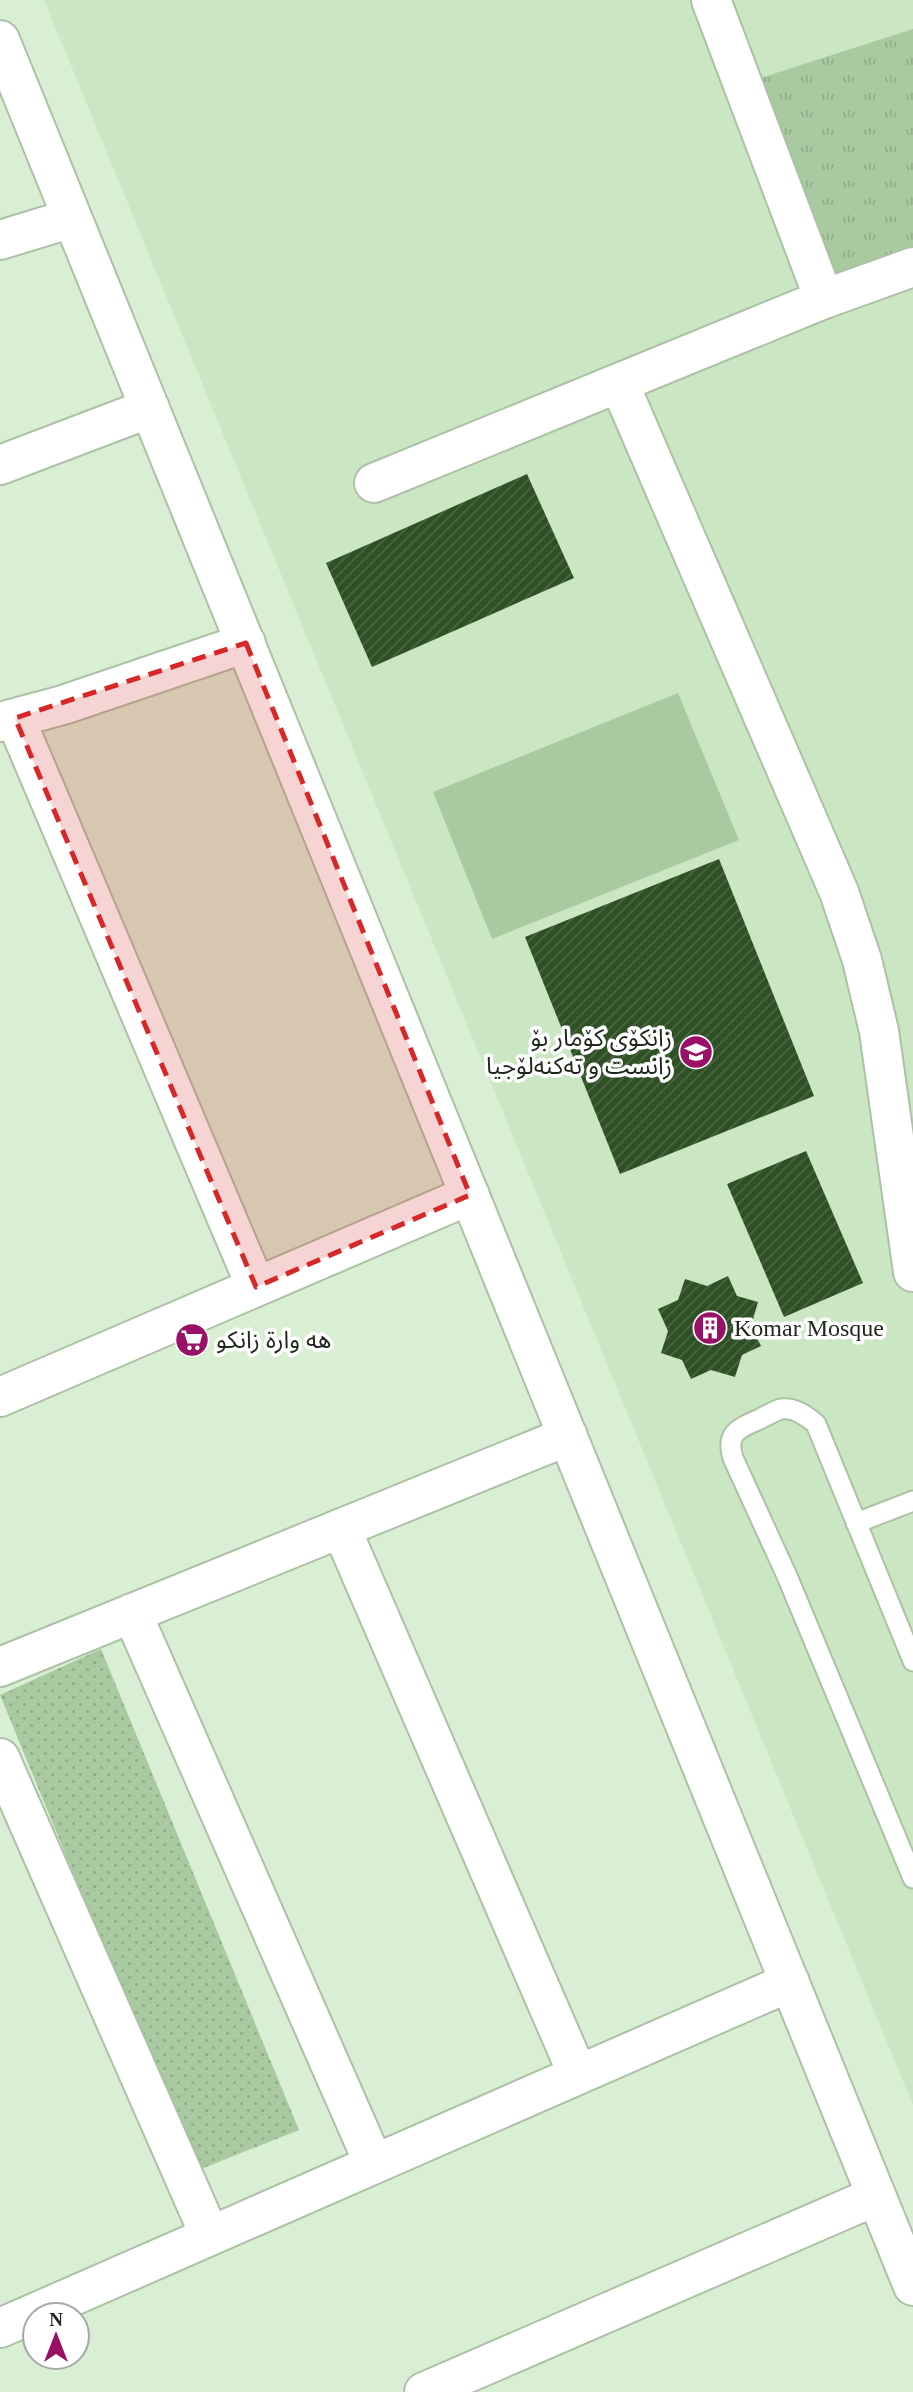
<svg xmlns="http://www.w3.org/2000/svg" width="913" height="2392" viewBox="0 0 913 2392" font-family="'Times New Roman','Noto Sans Arabic',serif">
	<defs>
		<pattern id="grass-tufts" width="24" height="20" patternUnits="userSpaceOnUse" patternTransform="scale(1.75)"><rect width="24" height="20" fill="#a9c9a0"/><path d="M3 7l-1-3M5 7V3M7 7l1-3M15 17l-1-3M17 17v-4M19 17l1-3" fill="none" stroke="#91ac89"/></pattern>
		<pattern id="garden-dots" width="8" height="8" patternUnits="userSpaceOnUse" patternTransform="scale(1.75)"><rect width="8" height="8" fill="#a9c9a0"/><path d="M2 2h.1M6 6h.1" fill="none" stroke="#91ac89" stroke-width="1.8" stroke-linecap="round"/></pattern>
		<pattern id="building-hatch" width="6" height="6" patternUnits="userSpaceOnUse" patternTransform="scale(1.75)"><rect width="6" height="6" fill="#2e5024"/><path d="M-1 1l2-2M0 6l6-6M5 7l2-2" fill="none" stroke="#4a6642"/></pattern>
	</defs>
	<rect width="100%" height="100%" fill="#d8efd3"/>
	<!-- built -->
	<path fill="#cae6c3" d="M 44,0 L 913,0 L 913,2105 Z"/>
	<!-- grass -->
	<path fill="url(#grass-tufts)" d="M 913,29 L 913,267 L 824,299 L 742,84 Z"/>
	<!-- garden -->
	<path fill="url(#garden-dots)" d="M 101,1649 L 299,2130 L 196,2171 L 0,1695 Z"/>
	<!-- pitch -->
	<path fill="#a9c9a0" d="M 678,693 L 739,840 L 492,939 L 433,792 Z"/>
	<!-- building -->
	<path fill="url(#building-hatch)" d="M 527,474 L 574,578 L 372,667 L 326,563 Z
		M 719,859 L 814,1096 L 620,1174 L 525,937 Z
		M 806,1151 L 863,1283 L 784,1317 L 727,1184 Z
		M 728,1276 L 737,1296 L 758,1302 L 751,1326 L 761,1346 L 742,1355 L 735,1377 L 711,1370 L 691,1379 L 682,1360 L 661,1353 L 668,1331 L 658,1309 L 678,1300 L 685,1279 L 707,1286 Z"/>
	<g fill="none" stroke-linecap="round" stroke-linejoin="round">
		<!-- lane casing -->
		<g stroke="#acc1a6" stroke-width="23">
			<path id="lane" d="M 856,1523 L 913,1501
				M 913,1661 L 816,1424 C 807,1416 794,1407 781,1409 C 774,1411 766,1416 760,1419 C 739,1428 725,1433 733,1458 L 787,1576 L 913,1878"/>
		</g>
		<!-- street casing -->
		<g stroke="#acc1a6" stroke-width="42">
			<path id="street" d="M 711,0 L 824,299
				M 0,40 L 913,2286
				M 0,240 L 72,218
				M 619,383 L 839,892 L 862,960 L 879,1031 L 913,1272
				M 0,465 L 150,408
				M 374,483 L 824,299 L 913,267
				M 15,718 L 256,1287
				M 0,722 L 63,705 L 246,643
				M 0,1397 L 470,1195
				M 341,1528 L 578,2075
				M 132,1613 L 374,2164
				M 0,1667 L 568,1436
				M 0,1758 L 210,2236
				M 0,2328 L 790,1982
				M 424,2392 L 876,2196"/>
		</g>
		<!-- lane -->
		<use href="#lane" stroke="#fff" stroke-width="19"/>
		<!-- street -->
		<use href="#street" stroke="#fff" stroke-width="38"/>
	</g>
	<!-- marked area -->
	<path fill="#d62828" fill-opacity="0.2" stroke="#d62828" stroke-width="5" stroke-dasharray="14 9" stroke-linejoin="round" d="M 246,643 L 470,1195 L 256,1287 L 15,718 Z"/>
	<!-- icons -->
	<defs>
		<g id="university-disc" transform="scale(1.75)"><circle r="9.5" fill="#981166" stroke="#fff"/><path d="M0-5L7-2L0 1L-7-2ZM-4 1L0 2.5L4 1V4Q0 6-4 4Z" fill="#fff"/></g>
		<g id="building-disc" transform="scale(1.75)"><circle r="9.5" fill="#981166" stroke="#fff"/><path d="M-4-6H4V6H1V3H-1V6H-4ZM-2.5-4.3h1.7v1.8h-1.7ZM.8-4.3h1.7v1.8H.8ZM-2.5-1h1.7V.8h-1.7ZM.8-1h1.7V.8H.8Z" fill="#fff"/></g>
		<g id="supermarket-disc" transform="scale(1.75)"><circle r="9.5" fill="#981166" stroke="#fff"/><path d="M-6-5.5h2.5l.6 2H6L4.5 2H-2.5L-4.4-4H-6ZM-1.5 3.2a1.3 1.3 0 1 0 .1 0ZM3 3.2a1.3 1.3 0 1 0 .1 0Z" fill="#fff"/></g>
	</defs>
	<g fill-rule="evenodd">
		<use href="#university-disc" x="696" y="1052"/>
		<use href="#building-disc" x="710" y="1328"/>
		<use href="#supermarket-disc" x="192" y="1340"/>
	</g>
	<g text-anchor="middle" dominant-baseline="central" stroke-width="7" stroke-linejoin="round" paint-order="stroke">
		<!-- poi labels -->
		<g font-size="24" fill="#1e261c" stroke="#fff" text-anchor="start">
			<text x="672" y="1038" text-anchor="end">زانکۆی کۆمار بۆ<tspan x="672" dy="28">زانست و تەکنەلۆجیا</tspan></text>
			<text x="734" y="1328">Komar Mosque</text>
			<text x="216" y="1340">هه وارة زانكو</text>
		</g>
	</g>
	<!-- north arrow -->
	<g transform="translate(56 2336)"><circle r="33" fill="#ffffff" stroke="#a5a8a4" stroke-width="2"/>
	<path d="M0-5L12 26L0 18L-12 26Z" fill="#981166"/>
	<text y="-10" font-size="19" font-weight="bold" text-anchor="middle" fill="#1e261c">N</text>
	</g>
</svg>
